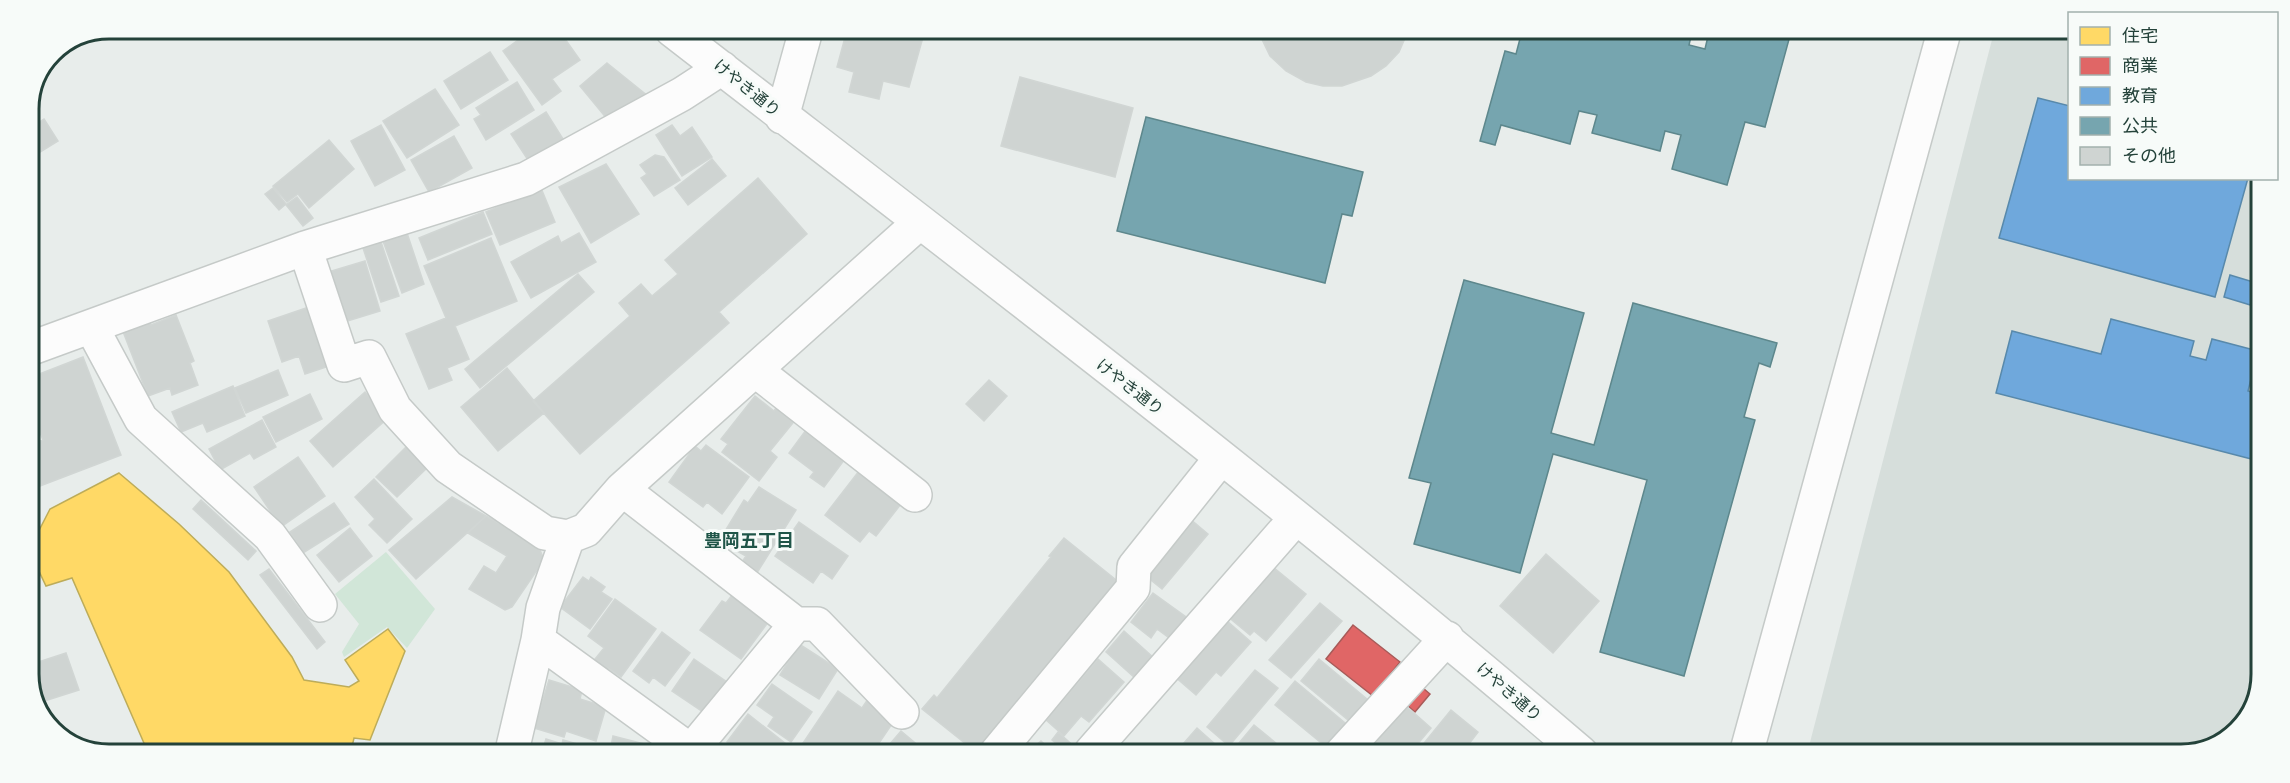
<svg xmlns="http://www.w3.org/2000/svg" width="2290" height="783" viewBox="0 0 2290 783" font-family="'Fira Sans','Noto Sans JP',sans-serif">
	<rect width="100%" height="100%" fill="#e8edeb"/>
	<!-- built -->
	<path fill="#d6dedb" d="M 1994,32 L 2069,32 L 2070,178 L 2261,179 L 2257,699 L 2230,738 L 2181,754 L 1807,754 Z"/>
	<!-- green -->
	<path fill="#d1e6d8" d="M 386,552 L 435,609 L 407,648 L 387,627 L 344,657 L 342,652 L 359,624 L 335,594 Z"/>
	<!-- homes -->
	<path fill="#ffd966" stroke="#bdac59" stroke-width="1.5" d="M 119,473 L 179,524 L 229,572 L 292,657 L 304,680 L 349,687 L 359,681 L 345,660 L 388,629 L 405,651 L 370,740 L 354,738 L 351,751 L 147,750 L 72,578 L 46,586 L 29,550 L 50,509 Z"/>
	<!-- shops -->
	<path fill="#e06666" stroke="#a85b59" stroke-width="1.5" d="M 1353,625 L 1400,662 L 1373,696 L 1326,659 Z
		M 1417,683 L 1430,694 L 1415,712 L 1402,701 Z"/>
	<!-- schools -->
	<path fill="#6fa8dc" stroke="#5889ab" stroke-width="1.5" d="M 2038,98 L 2070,106 L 2070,178 L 2248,178 L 2215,297 L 1999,238 Z
		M 2230,275 L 2260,284 L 2260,308 L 2224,297 Z
		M 2111,319 L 2194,341 L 2190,356 L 2206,360 L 2212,339 L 2258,351 L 2248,391 L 2259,394 L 2259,461 L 1996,393 L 2012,331 L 2101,354 Z"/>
	<!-- public -->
	<path fill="#76a5af" stroke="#5d878c" stroke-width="1.5" d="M 1522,31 L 1692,32 L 1689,45 L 1705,49 L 1709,32 L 1791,32 L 1765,127 L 1745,122 L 1727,185 L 1672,169 L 1681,135 L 1665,131 L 1660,151 L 1592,133 L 1597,115 L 1579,111 L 1570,144 L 1501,125 L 1495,145 L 1480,141 L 1505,51 L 1516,54 Z
		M 1146,117 L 1363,172 L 1352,216 L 1342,214 L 1325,283 L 1117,231 Z
		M 1464,280 L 1584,313 L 1551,433 L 1594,445 L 1633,303 L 1777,343 L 1770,367 L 1759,363 L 1744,417 L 1755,420 L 1684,676 L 1600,652 L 1647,480 L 1553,454 L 1520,573 L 1414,544 L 1431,483 L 1409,478 Z"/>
	<!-- building -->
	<path fill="#cfd4d2" stroke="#d1d6d4" stroke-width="1.5" d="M 533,29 L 558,29 L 580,60 L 552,79 L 561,91 L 542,105 L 503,51 Z
		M 847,30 L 925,30 L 909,87 L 883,81 L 879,99 L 849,92 L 854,72 L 837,67 Z
		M 1258,31 L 1408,31 L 1399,52 L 1386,66 L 1371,76 L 1342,86 L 1323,86 L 1306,82 L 1286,71 L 1270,56 Z
		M 490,52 L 508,80 L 461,109 L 444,81 Z
		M 607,63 L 649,97 L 608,120 L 580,86 Z
		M 1020,77 L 1133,108 L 1115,177 L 1001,146 Z
		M 517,82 L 534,110 L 486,140 L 474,119 L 481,115 L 476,108 Z
		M 435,89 L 459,125 L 407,158 L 383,121 Z
		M 546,112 L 563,139 L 528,160 L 511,134 Z
		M 44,119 L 58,141 L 29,159 L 29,129 Z
		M 381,125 L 405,170 L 375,186 L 351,141 Z
		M 672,125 L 680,136 L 692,127 L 712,157 L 682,176 L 656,135 Z
		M 454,136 L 472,168 L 429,192 L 411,160 Z
		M 329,140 L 354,169 L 309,208 L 298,194 L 287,202 L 273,186 Z
		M 655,155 L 664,157 L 680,180 L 654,196 L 641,178 L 647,174 L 640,165 Z
		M 712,159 L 726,176 L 688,205 L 675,188 Z
		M 606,164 L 639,214 L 591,243 L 559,187 Z
		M 758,178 L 807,234 L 719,312 L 729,323 L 580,454 L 533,401 L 630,316 L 619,303 L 641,284 L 652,296 L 678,274 L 665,260 Z
		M 273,188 L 286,204 L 279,210 L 265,194 Z
		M 541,188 L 555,222 L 500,245 L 486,212 Z
		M 297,197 L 313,218 L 303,226 L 286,205 Z
		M 483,212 L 492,234 L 428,260 L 419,238 Z
		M 407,233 L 424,284 L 402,293 L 383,241 Z
		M 579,233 L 596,262 L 531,298 L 511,262 L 558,236 L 561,243 Z
		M 491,238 L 517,301 L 455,326 L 469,359 L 447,368 L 452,380 L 429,389 L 406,334 L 446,318 L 424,266 Z
		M 381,242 L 399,296 L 381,302 L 363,248 Z
		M 365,261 L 380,311 L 344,322 L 325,273 Z
		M 578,274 L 594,292 L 480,388 L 465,369 Z
		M 309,307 L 329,366 L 305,374 L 299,356 L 282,362 L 268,321 Z
		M 176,315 L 194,361 L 190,363 L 198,385 L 172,395 L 170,388 L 148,396 L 122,329 L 149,319 L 151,325 Z
		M 83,357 L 121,455 L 40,486 L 29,457 L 29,445 L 43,440 L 36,423 L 29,426 L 29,378 Z
		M 507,368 L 544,413 L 498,451 L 461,407 Z
		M 278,370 L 288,395 L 246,413 L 235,388 Z
		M 989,380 L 1007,396 L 984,421 L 966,404 Z
		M 233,386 L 245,416 L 207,432 L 203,423 L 181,432 L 172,412 Z
		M 365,392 L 388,418 L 333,467 L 310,441 Z
		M 310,394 L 322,419 L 276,442 L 263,417 Z
		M 755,396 L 774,411 L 778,405 L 796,419 L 770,451 L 777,457 L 759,481 L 722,452 L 728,444 L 721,439 Z
		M 262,420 L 276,447 L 254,459 L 250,453 L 220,470 L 209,449 Z
		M 806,430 L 845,459 L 824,487 L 810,477 L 814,472 L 789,453 Z
		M 706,445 L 749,477 L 722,514 L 707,502 L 703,507 L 669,482 L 695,446 L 701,451 Z
		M 407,446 L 428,467 L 397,497 L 376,477 Z
		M 298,457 L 325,496 L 281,527 L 254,487 Z
		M 859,471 L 901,504 L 876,536 L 869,531 L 860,542 L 825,515 Z
		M 374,479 L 412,519 L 387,543 L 369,525 L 375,519 L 355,497 Z
		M 759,487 L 796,510 L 755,576 L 740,565 L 746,556 L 719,541 L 744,500 L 748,503 Z
		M 452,497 L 486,516 L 416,579 L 389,550 Z
		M 201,500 L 256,551 L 248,560 L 193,509 Z
		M 334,503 L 349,524 L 303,553 L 290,532 Z
		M 486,516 L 538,545 L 544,560 L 512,607 L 505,610 L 469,589 L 484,566 L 496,573 L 507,556 L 468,533 Z
		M 1189,518 L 1208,534 L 1162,589 L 1142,573 Z
		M 799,522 L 848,556 L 832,579 L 821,571 L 813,583 L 775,556 Z
		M 350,528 L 372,556 L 339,582 L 317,555 Z
		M 1064,538 L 1120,583 L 983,752 L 976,752 L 922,709 L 934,695 L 937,698 L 1051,557 L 1049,556 Z
		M 1546,554 L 1599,601 L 1553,653 L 1500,606 Z
		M 1273,567 L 1306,594 L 1266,641 L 1254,631 L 1250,635 L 1227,616 Z
		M 269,569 L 325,642 L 317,649 L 260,575 Z
		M 583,577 L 589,581 L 591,577 L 605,587 L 601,592 L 612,599 L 590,629 L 560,607 Z
		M 736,590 L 772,617 L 741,659 L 700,630 L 722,601 L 726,603 Z
		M 1153,593 L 1193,622 L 1176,643 L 1157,629 L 1151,638 L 1131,622 Z
		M 615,599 L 656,629 L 621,677 L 608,668 L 604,673 L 591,664 L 604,648 L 588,636 Z
		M 1320,603 L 1342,621 L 1291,678 L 1269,660 Z
		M 1226,620 L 1251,642 L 1221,676 L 1216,672 L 1196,695 L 1174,676 Z
		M 1124,631 L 1154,658 L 1136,679 L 1106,652 Z
		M 662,632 L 690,653 L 665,686 L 653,677 L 649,683 L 633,671 Z
		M 799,644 L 838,669 L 819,699 L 780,675 Z
		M 66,653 L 79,690 L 38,703 L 29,679 L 29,665 Z
		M 694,659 L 727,682 L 706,714 L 672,691 Z
		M 1098,659 L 1124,682 L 1089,722 L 1081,716 L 1064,736 L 1046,720 Z
		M 1319,659 L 1373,704 L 1354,725 L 1301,681 Z
		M 1255,670 L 1278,688 L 1229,746 L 1207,727 Z
		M 549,680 L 582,690 L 580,699 L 606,707 L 596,741 L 566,731 L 564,737 L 534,728 Z
		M 1295,681 L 1350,727 L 1331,751 L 1275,705 Z
		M 772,684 L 812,712 L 791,742 L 768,726 L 774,717 L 757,705 Z
		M 838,691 L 862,708 L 868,699 L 896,718 L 873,752 L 868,752 L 857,745 L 852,752 L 797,752 Z
		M 1404,704 L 1431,728 L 1410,753 L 1386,753 L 1372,740 Z
		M 1451,710 L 1478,732 L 1462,753 L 1416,753 Z
		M 748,714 L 786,744 L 780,752 L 739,752 L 727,742 Z
		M 1254,725 L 1288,753 L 1238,753 L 1234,749 Z
		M 1197,728 L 1225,753 L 1176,752 Z
		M 901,731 L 926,752 L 883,752 Z
		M 1058,732 L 1078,750 L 1075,752 L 1066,752 L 1052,740 Z
		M 613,736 L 656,747 L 655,751 L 610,751 Z
		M 546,739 L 562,744 L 563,740 L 602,751 L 542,751 Z
		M 1041,741 L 1053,752 L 1018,752 L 1028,742 L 1034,747 Z"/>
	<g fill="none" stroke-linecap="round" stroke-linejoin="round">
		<!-- minor casing -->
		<g stroke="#c5cac8" stroke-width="36">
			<path id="minor" d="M 672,30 C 978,267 1287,501 1581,753
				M 782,117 L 806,30
				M 305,248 L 344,365 L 369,357 L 395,409 L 448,467 L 545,533 L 568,537
				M 92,328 L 141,419 L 270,536 L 320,605
				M 29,349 L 305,248 L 526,179 L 682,94 L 722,68
				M 755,370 L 915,495
				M 796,624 L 817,624 L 902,712
				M 538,640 L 691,751 L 796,624 L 622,489
				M 512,751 L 538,640 L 543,608 L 568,537 L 586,530 L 622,489 L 920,222
				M 997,752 L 1133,588 L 1134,567 L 1221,458
				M 1091,752 L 1296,518
				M 1342,753 L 1447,638
				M 1746,754 L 1944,32"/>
		</g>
		<!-- minor -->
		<use href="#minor" stroke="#fcfcfc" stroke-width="33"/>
	</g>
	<g text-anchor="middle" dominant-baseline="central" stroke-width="6" stroke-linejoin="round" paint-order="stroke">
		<!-- street labels -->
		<g font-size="16" fill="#24423a" stroke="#f7fbf9">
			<text transform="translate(747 88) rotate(39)">けやき通り</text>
			<text transform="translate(1130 387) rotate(38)">けやき通り</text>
			<text transform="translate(1509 692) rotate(41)">けやき通り</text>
		</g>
		<!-- neighbourhood labels -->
		<g font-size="18" font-weight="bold" fill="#1f5548" stroke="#f7fbf9">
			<text x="749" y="541">豊岡五丁目</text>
		</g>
	</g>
	<!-- crop -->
	<path d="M0 0H2290V783H0ZM109 39H2181A70 70 0 0 1 2251 109V674A70 70 0 0 1 2181 744H109A70 70 0 0 1 39 674V109A70 70 0 0 1 109 39Z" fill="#f7fbf9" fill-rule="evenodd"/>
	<path fill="none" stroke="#24423a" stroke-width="3" d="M109 39H2181A70 70 0 0 1 2251 109V674A70 70 0 0 1 2181 744H109A70 70 0 0 1 39 674V109A70 70 0 0 1 109 39Z"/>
	<!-- legend -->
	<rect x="2068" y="12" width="210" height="168" fill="#f7fbf9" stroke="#a3b1ad" stroke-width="1.5"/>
	<rect x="2080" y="27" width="30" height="18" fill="#ffd966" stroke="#a3b1ad" stroke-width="1.5"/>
	<text x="2122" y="42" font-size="18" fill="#24423a">住宅</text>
	<rect x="2080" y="57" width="30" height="18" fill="#e06666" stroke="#a3b1ad" stroke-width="1.5"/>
	<text x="2122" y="72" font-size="18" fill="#24423a">商業</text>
	<rect x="2080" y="87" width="30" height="18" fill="#6fa8dc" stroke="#a3b1ad" stroke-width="1.5"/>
	<text x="2122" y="102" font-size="18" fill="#24423a">教育</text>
	<rect x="2080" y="117" width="30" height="18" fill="#76a5af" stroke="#a3b1ad" stroke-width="1.5"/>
	<text x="2122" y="132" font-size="18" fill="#24423a">公共</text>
	<rect x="2080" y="147" width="30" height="18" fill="#cfd4d2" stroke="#a3b1ad" stroke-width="1.5"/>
	<text x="2122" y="162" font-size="18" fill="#24423a">その他</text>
</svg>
